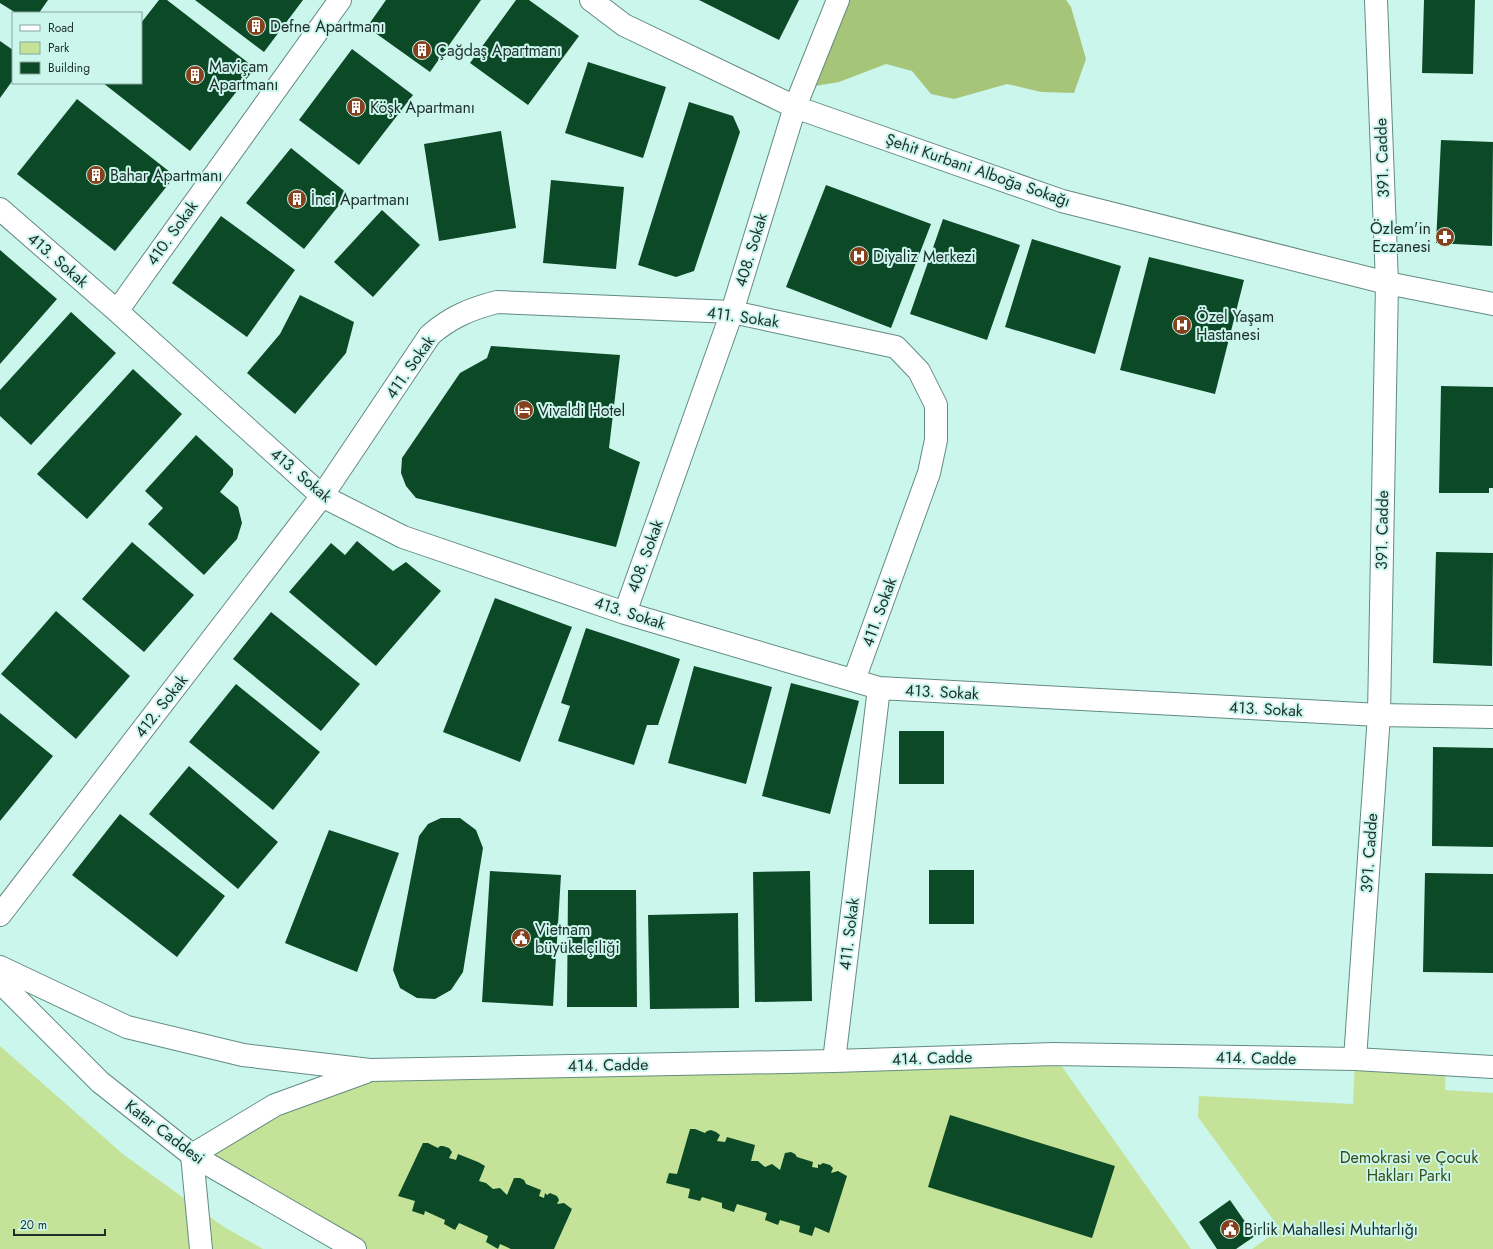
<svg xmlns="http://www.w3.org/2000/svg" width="1493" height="1249" viewBox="0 0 1493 1249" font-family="Jost,sans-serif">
	<rect width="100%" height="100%" fill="#cbf6ec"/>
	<!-- green -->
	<path fill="#c5e398" d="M 0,1046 L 124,1155 L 224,1227 L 263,1249 L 0,1249 Z
		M 1053,1054 L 1191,1249 L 355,1249 L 192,1155 L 370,1070 Z
		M 1355,1059 L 1446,1064 L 1445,1090 L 1493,1093 L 1493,1249 L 1252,1249 L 1280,1229 L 1198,1117 L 1199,1096 L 1353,1104 Z"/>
	<!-- forest -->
	<path fill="#a7c579" d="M 838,0 L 1066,0 L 1071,7 L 1086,59 L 1074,93 L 1041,92 L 1007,84 L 954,99 L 931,94 L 912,71 L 886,64 L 839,82 L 803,88 Z"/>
	<!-- building -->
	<path fill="#0c4a27" d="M 0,0 L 48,0 L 39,13 L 16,13 L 0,3 Z
		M 159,0 L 167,0 L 255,68 L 190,151 L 103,83 L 141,83 L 141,23 Z
		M 195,0 L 303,0 L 264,52 Z
		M 386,0 L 481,0 L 430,72 L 367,27 Z
		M 516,0 L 529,0 L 579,36 L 528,105 L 470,63 Z
		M 699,0 L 799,0 L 779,40 Z
		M 1424,0 L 1475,0 L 1473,74 L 1422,73 Z
		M 0,41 L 13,50 L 13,80 L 0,98 Z
		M 352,49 L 413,95 L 359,165 L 299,120 Z
		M 588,62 L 666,87 L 643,158 L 565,133 Z
		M 77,99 L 175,176 L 115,251 L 17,174 Z
		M 689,102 L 733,116 L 740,132 L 694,271 L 676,277 L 638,265 Z
		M 501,131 L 516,228 L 439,241 L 424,144 Z
		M 1441,140 L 1493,142 L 1492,246 L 1436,243 Z
		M 291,148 L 348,194 L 304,249 L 246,203 Z
		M 551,180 L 624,187 L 616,269 L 543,263 Z
		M 826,185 L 931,224 L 891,328 L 786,287 Z
		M 382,210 L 420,245 L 373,297 L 334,262 Z
		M 221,216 L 295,270 L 247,337 L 172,283 Z
		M 943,219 L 1020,245 L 987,340 L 910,314 Z
		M 1032,239 L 1121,266 L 1095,354 L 1005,327 Z
		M 0,250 L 57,299 L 0,364 Z
		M 1149,257 L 1244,280 L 1215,394 L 1120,370 Z
		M 300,295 L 354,322 L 346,353 L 295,414 L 247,373 L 280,334 Z
		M 71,312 L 116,353 L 31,445 L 0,416 L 0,390 Z
		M 491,346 L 620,355 L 609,448 L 640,462 L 616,547 L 416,498 L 406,486 L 401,473 L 402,458 L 460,373 L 487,358 Z
		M 133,369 L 182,414 L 87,519 L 37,474 Z
		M 1441,386 L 1493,387 L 1493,488 L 1489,488 L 1489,493 L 1439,493 Z
		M 196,435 L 233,469 L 233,475 L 220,492 L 238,507 L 242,523 L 237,539 L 204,575 L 148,524 L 163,508 L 145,491 Z
		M 357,541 L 393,571 L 406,562 L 441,591 L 376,666 L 289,592 L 331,543 L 345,555 Z
		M 132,542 L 194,595 L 144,652 L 82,599 Z
		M 1436,552 L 1493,553 L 1492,666 L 1433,663 Z
		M 495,598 L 572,627 L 520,762 L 443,732 Z
		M 56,611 L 130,676 L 76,739 L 1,674 Z
		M 271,612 L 360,684 L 321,731 L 233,659 Z
		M 586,628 L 680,659 L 658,725 L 647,725 L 634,765 L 558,741 L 570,706 L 561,703 Z
		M 694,666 L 772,687 L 746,784 L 668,763 Z
		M 791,683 L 859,701 L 830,814 L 762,796 Z
		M 236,684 L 320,752 L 273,810 L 189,742 Z
		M 0,713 L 53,756 L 0,821 Z
		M 899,731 L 944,731 L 944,784 L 899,784 Z
		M 1433,747 L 1493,748 L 1493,847 L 1432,846 Z
		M 189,766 L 278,842 L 238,889 L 149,814 Z
		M 120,814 L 225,896 L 177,957 L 72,875 Z
		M 441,818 L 460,818 L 476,830 L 483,848 L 463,972 L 451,990 L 435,999 L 417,998 L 400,988 L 393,970 L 419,836 L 428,824 Z
		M 329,830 L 399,853 L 357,972 L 285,943 Z
		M 929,870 L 974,870 L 974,924 L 929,924 Z
		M 490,871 L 561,875 L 553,1006 L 482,1002 Z
		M 810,871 L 812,1001 L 755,1002 L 753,872 Z
		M 1425,873 L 1493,874 L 1493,973 L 1423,972 Z
		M 568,890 L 636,890 L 637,1007 L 567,1007 Z
		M 738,913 L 739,1008 L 650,1009 L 648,915 Z
		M 950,1115 L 1115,1166 L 1092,1238 L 928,1187 Z
		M 690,1129 L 695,1129 L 705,1133 L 707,1131 L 711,1130 L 716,1132 L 720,1135 L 717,1141 L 725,1142 L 727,1137 L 755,1145 L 751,1161 L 758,1161 L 765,1167 L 772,1164 L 780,1170 L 785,1153 L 791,1152 L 795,1154 L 797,1157 L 813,1162 L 812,1167 L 818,1168 L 818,1164 L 820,1165 L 823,1163 L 830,1165 L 833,1168 L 831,1173 L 838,1171 L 847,1176 L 829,1233 L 815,1227 L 812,1236 L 799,1232 L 800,1226 L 780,1220 L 778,1225 L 765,1220 L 767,1213 L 737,1204 L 734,1212 L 722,1208 L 722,1203 L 702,1197 L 700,1201 L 688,1198 L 690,1189 L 666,1183 L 669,1173 L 677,1174 Z
		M 423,1143 L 428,1143 L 438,1148 L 440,1146 L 443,1146 L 449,1148 L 452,1152 L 449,1158 L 456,1160 L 458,1154 L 478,1162 L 485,1166 L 479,1181 L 486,1183 L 493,1189 L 500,1188 L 507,1195 L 514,1178 L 520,1178 L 524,1180 L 526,1184 L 541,1190 L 539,1196 L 544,1198 L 545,1193 L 547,1195 L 550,1193 L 557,1196 L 559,1200 L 557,1204 L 564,1203 L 572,1209 L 554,1249 L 511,1249 L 500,1244 L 498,1249 L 486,1242 L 488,1236 L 459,1223 L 455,1230 L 444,1224 L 445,1220 L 425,1211 L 424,1215 L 412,1211 L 415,1201 L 398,1196 Z
		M 1230,1200 L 1255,1236 L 1236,1249 L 1217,1249 L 1199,1222 Z"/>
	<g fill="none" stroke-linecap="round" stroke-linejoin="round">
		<!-- minor casing -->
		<g stroke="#638b83" stroke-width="24">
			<path id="minor" d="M 591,0 L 624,25 L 795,107 L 1062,201 L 1387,283 L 1493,304
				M 0,209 L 117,311 L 322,496 L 403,537 L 625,613 L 879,688 L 1379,715 L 1493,717
				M 117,311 L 340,0
				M 625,613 L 732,312 L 795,107 L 838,0
				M 0,915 L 322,496 L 430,335 C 451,317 470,309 497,302 L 732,312 L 896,347 L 919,371 L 936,405 L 936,440 L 929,473 L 854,680
				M 0,967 L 127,1027 L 243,1055 L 370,1070 L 834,1061 L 1053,1054 L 1355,1059 L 1493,1067
				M 1355,1059 L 1379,715 L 1387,283 L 1376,0
				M 834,1061 L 879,688
				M 201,1249 L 192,1155 L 275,1105 L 366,1072"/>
		</g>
		<!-- major casing -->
		<g stroke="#638b83" stroke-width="24">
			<path id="major" d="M 0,982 L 100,1082 L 192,1155 L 355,1249"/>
		</g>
		<!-- minor -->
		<use href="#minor" stroke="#fff" stroke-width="22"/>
		<!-- major -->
		<use href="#major" stroke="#fff" stroke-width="22"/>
	</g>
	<!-- icons -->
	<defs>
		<g id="building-disc" transform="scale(1)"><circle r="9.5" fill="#86401c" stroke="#cbf6ec"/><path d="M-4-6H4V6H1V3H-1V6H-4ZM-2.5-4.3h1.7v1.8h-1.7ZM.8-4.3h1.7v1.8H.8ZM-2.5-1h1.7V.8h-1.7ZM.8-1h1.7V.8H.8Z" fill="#fff"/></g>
		<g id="pharmacy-disc" transform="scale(1)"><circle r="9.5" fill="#86401c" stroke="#cbf6ec"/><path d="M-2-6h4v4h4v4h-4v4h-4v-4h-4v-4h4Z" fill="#fff"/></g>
		<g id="hospital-disc" transform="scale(1)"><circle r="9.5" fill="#86401c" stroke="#cbf6ec"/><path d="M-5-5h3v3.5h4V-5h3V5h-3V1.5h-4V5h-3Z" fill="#fff"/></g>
		<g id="hotel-disc" transform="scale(1)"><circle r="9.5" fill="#86401c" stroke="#cbf6ec"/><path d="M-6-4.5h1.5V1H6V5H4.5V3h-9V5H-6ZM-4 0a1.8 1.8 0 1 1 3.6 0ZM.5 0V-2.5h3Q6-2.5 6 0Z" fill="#fff"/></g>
		<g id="civic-disc" transform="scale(1)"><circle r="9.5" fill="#86401c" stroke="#cbf6ec"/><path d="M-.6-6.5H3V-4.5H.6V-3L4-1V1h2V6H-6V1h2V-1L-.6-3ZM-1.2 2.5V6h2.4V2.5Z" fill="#fff"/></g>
	</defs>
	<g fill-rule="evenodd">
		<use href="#building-disc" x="256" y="26"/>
		<use href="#building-disc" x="422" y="50"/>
		<use href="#building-disc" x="195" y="75"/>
		<use href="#building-disc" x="356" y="107"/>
		<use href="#building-disc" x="96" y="175"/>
		<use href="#building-disc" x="297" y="199"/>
		<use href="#pharmacy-disc" x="1445" y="237"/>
		<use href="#hospital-disc" x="859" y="256"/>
		<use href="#hospital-disc" x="1182" y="325"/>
		<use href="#hotel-disc" x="524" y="410"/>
		<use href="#civic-disc" x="521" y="938"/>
		<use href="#civic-disc" x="1230" y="1229"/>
	</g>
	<g text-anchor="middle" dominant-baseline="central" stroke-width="4" stroke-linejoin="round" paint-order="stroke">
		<!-- poi labels -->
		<g font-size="16" fill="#1d2e2b" stroke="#cbf6ec" text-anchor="start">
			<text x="270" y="26">Defne Apartmanı</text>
			<text x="436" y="50">Çağdaş Apartmanı</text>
			<text x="209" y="66">Maviçam<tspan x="209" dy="18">Apartmanı</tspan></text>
			<text x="370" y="107">Köşk Apartmanı</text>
			<text x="110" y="175">Bahar Apartmanı</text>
			<text x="311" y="199">İnci Apartmanı</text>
			<text x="1431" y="228" text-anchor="end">Özlem'in<tspan x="1431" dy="18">Eczanesi</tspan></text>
			<text x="873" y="256">Diyaliz Merkezi</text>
			<text x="1196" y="316">Özel Yaşam<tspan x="1196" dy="18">Hastanesi</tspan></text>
			<text x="538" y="410">Vivaldi Hotel</text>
			<text x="535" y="929">Vietnam<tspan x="535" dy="18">büyükelçiliği</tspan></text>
			<text x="1244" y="1229">Birlik Mahallesi Muhtarlığı</text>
		</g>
		<!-- street labels -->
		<g font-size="16" fill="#1d2e2b" stroke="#cbf6ec">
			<text transform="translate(1382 158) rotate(-92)">391. Cadde</text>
			<text transform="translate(978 170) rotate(19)">Şehit Kurbani Alboğa Sokağı</text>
			<text transform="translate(172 233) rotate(-54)">410. Sokak</text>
			<text transform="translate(751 250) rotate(-73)">408. Sokak</text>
			<text transform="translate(58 260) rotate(41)">413. Sokak</text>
			<text transform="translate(743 317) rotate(8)">411. Sokak</text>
			<text transform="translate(410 367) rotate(-55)">411. Sokak</text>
			<text transform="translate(301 475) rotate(40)">413. Sokak</text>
			<text transform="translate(1382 530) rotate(-89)">391. Cadde</text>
			<text transform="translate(645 556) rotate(-70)">408. Sokak</text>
			<text transform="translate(879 612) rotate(-70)">411. Sokak</text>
			<text transform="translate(630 613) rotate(18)">413. Sokak</text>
			<text transform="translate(942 692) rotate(3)">413. Sokak</text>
			<text transform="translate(161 706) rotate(-52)">412. Sokak</text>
			<text transform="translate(1266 709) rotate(3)">413. Sokak</text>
			<text transform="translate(1369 853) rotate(-86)">391. Cadde</text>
			<text transform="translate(849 934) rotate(-83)">411. Sokak</text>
			<text transform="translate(932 1058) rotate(-2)">414. Cadde</text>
			<text transform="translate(1256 1058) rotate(1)">414. Cadde</text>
			<text transform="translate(608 1065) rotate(-1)">414. Cadde</text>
			<text transform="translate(165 1132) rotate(37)">Katar Caddesi</text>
		</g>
		<!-- park labels -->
		<g font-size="16" fill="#394b15" stroke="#cbf6ec">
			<text x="1409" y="1157">Demokrasi ve Çocuk<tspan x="1409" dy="18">Hakları Parkı</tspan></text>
		</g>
	</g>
	<!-- legend -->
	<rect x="12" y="12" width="130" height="72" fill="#cbf6ec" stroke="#85a69f"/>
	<rect x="20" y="25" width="20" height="6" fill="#ffffff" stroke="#85a69f"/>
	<text x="48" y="32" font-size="12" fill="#1d2e2b">Road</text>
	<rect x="20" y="42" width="20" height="12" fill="#c5e398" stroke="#85a69f"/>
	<text x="48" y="52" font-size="12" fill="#1d2e2b">Park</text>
	<rect x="20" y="62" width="20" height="12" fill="#0c4a27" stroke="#85a69f"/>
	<text x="48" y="72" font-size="12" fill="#1d2e2b">Building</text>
	<!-- scale -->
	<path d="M14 1229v6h91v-6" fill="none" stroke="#1d2e2b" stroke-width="2"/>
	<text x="20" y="1229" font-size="12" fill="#1d2e2b" stroke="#cbf6ec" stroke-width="3" paint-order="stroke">20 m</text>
</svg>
